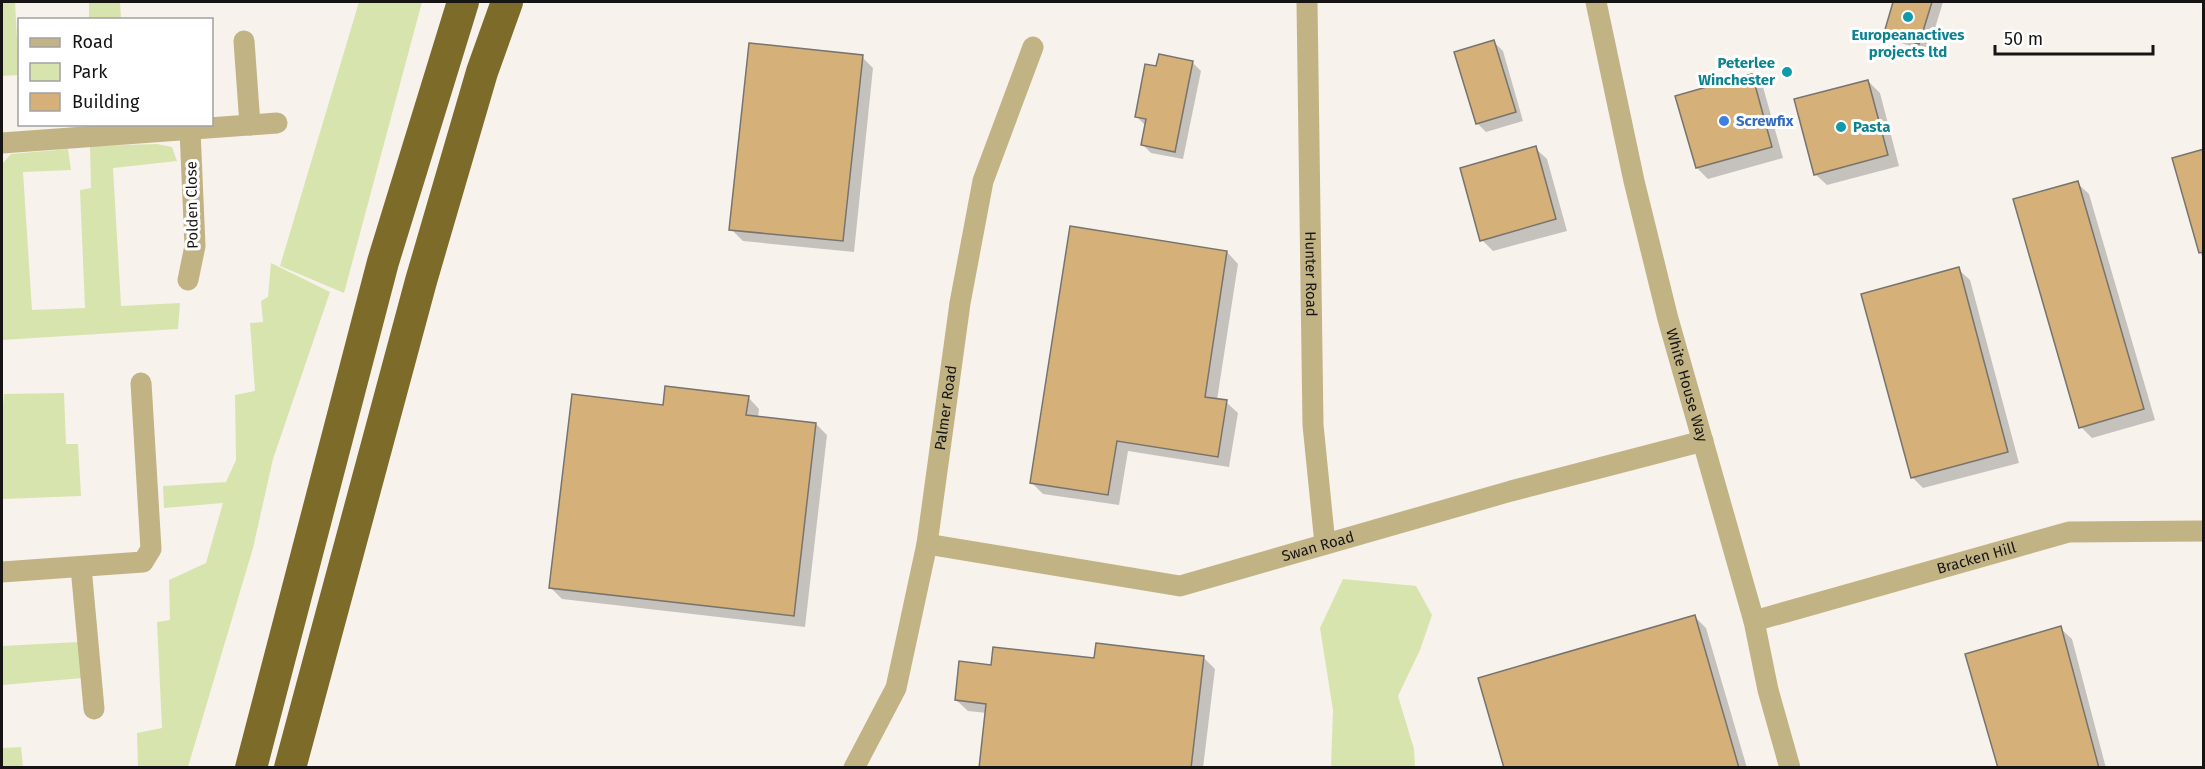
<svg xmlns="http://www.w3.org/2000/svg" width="2205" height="769" viewBox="0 0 2205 769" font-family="'Fira Sans',sans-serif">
	<rect width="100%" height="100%" fill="#f7f2ec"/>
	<!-- green -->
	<path fill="#d8e4ae" d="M 2,2 L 15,2 L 19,75 L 2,76 Z
		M 89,2 L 120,2 L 121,19 L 89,19 Z
		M 359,2 L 422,2 L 344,293 L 280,266 Z
		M 157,144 L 172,147 L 177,161 L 113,168 L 121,306 L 180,303 L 178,329 L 2,340 L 2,164 L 11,154 L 68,149 L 71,170 L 23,172 L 32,310 L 85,308 L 80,190 L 91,188 L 90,146 Z
		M 271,263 L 330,292 L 273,459 L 253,548 L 188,767 L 138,767 L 137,733 L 162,728 L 157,622 L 170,620 L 169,580 L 206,563 L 223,503 L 164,508 L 163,486 L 226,482 L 236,460 L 235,395 L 255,391 L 250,323 L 263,322 L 261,301 L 268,297 Z
		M 64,393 L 66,444 L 78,444 L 81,496 L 2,499 L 2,420 L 4,394 Z
		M 1343,579 L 1416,586 L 1432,615 L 1420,650 L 1398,696 L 1414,749 L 1415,767 L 1331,767 L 1333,710 L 1320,628 Z
		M 78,642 L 83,678 L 2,685 L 2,646 Z
		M 21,747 L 23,767 L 2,767 L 2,748 Z"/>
	<!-- shadow -->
	<path fill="#0003" d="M 1895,2 L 1943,2 L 1928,51 L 1894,41 L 1885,33 Z
		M 1494,42 L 1503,51 L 1523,121 L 1486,132 L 1477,123 Z
		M 862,57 L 873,68 L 854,252 L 743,241 L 731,229 Z
		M 1192,62 L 1201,71 L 1183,159 L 1151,153 L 1142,144 L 1146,126 L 1136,116 L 1157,68 Z
		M 1751,76 L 1763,87 L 1783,158 L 1708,179 L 1697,168 Z
		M 1868,81 L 1880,93 L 1899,166 L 1827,185 L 1815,174 Z
		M 1535,148 L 1547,159 L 1567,231 L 1493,251 L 1482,240 Z
		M 2204,150 L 2204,264 L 2173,159 Z
		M 2077,183 L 2089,194 L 2155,420 L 2092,438 L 2081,427 Z
		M 1227,252 L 1238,264 L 1217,400 L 1226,402 L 1238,413 L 1229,467 L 1128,451 L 1119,505 L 1043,494 L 1031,482 Z
		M 1958,269 L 1970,280 L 2019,463 L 1923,488 L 1912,477 Z
		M 748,397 L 759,409 L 758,417 L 816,424 L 827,435 L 805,627 L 562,599 L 551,588 Z
		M 1694,616 L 1706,628 L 1747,768 L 1506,768 Z
		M 2060,628 L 2072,639 L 2106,768 L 1999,768 Z
		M 1203,657 L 1215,669 L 1203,768 L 980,768 L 987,713 L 968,711 L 956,700 L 992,667 Z"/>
	<!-- building -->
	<path fill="#d5b078" stroke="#77746e" stroke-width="1.5" d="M 1893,2 L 1932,2 L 1919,44 L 1884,33 Z
		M 1494,40 L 1516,112 L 1476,124 L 1454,52 Z
		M 749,43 L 863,55 L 843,241 L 729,230 Z
		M 1159,54 L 1193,61 L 1175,152 L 1141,145 L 1146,119 L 1135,117 L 1145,64 L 1156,66 Z
		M 1752,74 L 1772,147 L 1696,168 L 1675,96 Z
		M 1868,80 L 1888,155 L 1814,175 L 1794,99 Z
		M 1536,146 L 1556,219 L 1480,241 L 1460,168 Z
		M 2204,149 L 2204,252 L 2199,253 L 2172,158 Z
		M 2078,181 L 2144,409 L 2079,428 L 2013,199 Z
		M 1070,226 L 1227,251 L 1205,397 L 1227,400 L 1218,457 L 1117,441 L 1108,495 L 1030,483 Z
		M 1959,267 L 2008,452 L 1911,478 L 1861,294 Z
		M 665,386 L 749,396 L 746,415 L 816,423 L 794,616 L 549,588 L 572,394 L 663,405 Z
		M 1695,615 L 1739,768 L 1504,768 L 1478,678 Z
		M 2061,626 L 2099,768 L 1998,768 L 1965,654 Z
		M 1096,643 L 1204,656 L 1191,768 L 979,768 L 986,704 L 955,700 L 959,661 L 991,665 L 993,647 L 1094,658 Z"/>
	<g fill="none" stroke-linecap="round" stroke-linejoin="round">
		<!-- minor -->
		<g stroke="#c2b384" stroke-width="21">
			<path id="s1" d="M 1307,2 L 1313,425 L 1325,544"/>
			<path id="s2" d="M 1596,2 L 1634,181 L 1668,319 L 1754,621 L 1768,690 L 1790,768"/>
			<path d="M 244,41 L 250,125"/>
			<path d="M 2,143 L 277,123"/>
			<path d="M 188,280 L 195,246 L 190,130"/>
			<path id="s3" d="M 927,544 L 1180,586 L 1511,491 L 1703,441"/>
			<path d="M 81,567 L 94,709"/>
			<path d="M 2,572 L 143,562 L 151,549 L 141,383"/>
			<path id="s4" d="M 1754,621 L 2069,532 L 2204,531"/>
			<path id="s5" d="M 854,768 L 896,688 L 927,544 L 960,303 L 983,181 L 1033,47"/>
		</g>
		<!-- highway -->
		<path stroke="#7d6b2a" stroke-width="32" d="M 251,768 L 383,262 L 463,2
			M 290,768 L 421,281 L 482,72 L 507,2"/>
	</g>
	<!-- markers -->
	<g fill="#0f9aa8" stroke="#fff" stroke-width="2">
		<circle cx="1908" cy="17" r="6"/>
		<circle cx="1787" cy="72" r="6"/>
		<circle cx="1841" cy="127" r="6"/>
	</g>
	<circle fill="#3f7fe0" stroke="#fff" stroke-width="2" cx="1724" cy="121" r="6"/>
	<g text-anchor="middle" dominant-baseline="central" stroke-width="6" stroke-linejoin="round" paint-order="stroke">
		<!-- culture labels -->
		<g font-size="15" font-weight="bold" fill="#0d838f" stroke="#fff">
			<text x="1908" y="35">Europeanactives<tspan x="1908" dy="17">projects ltd</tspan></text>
			<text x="1775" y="63" text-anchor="end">Peterlee<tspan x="1775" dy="17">Winchester</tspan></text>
			<text x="1853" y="127" text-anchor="start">Pasta</text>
		</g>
		<!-- shop labels -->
		<g font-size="15" font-weight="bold" fill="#366cbe" stroke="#fff" text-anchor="start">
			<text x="1736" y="121">Screwfix</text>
		</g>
		<!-- street labels -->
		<g font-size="15" fill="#171514" stroke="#fff">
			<text transform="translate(192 205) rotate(-91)">Polden Close</text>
			<text stroke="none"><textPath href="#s1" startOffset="272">Hunter Road</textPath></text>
			<text stroke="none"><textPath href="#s2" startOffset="394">White House Way</textPath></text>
			<text stroke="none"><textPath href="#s5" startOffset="375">Palmer Road</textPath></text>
			<text stroke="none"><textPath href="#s3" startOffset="400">Swan Road</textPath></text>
			<text stroke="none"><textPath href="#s4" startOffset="231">Bracken Hill</textPath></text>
		</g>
	</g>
	<!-- border -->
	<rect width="2205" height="769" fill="none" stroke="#171514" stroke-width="6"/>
	<!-- legend -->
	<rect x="18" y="18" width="195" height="108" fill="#ffffff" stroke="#a2a1a1" stroke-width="1.5"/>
	<rect x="30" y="38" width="30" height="9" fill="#c2b384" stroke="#a2a1a1" stroke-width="1.5"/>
	<text x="72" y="48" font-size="18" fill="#171514">Road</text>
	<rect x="30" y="63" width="30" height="18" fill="#d8e4ae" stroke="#a2a1a1" stroke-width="1.5"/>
	<text x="72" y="78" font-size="18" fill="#171514">Park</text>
	<rect x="30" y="93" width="30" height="18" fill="#d5b078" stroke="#a2a1a1" stroke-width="1.5"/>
	<text x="72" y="108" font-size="18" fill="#171514">Building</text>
	<!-- scale -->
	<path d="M1995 45v9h158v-9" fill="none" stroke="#171514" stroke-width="3"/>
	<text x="2004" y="45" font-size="18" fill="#171514" stroke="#ffffff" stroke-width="4.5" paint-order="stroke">50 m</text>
</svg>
